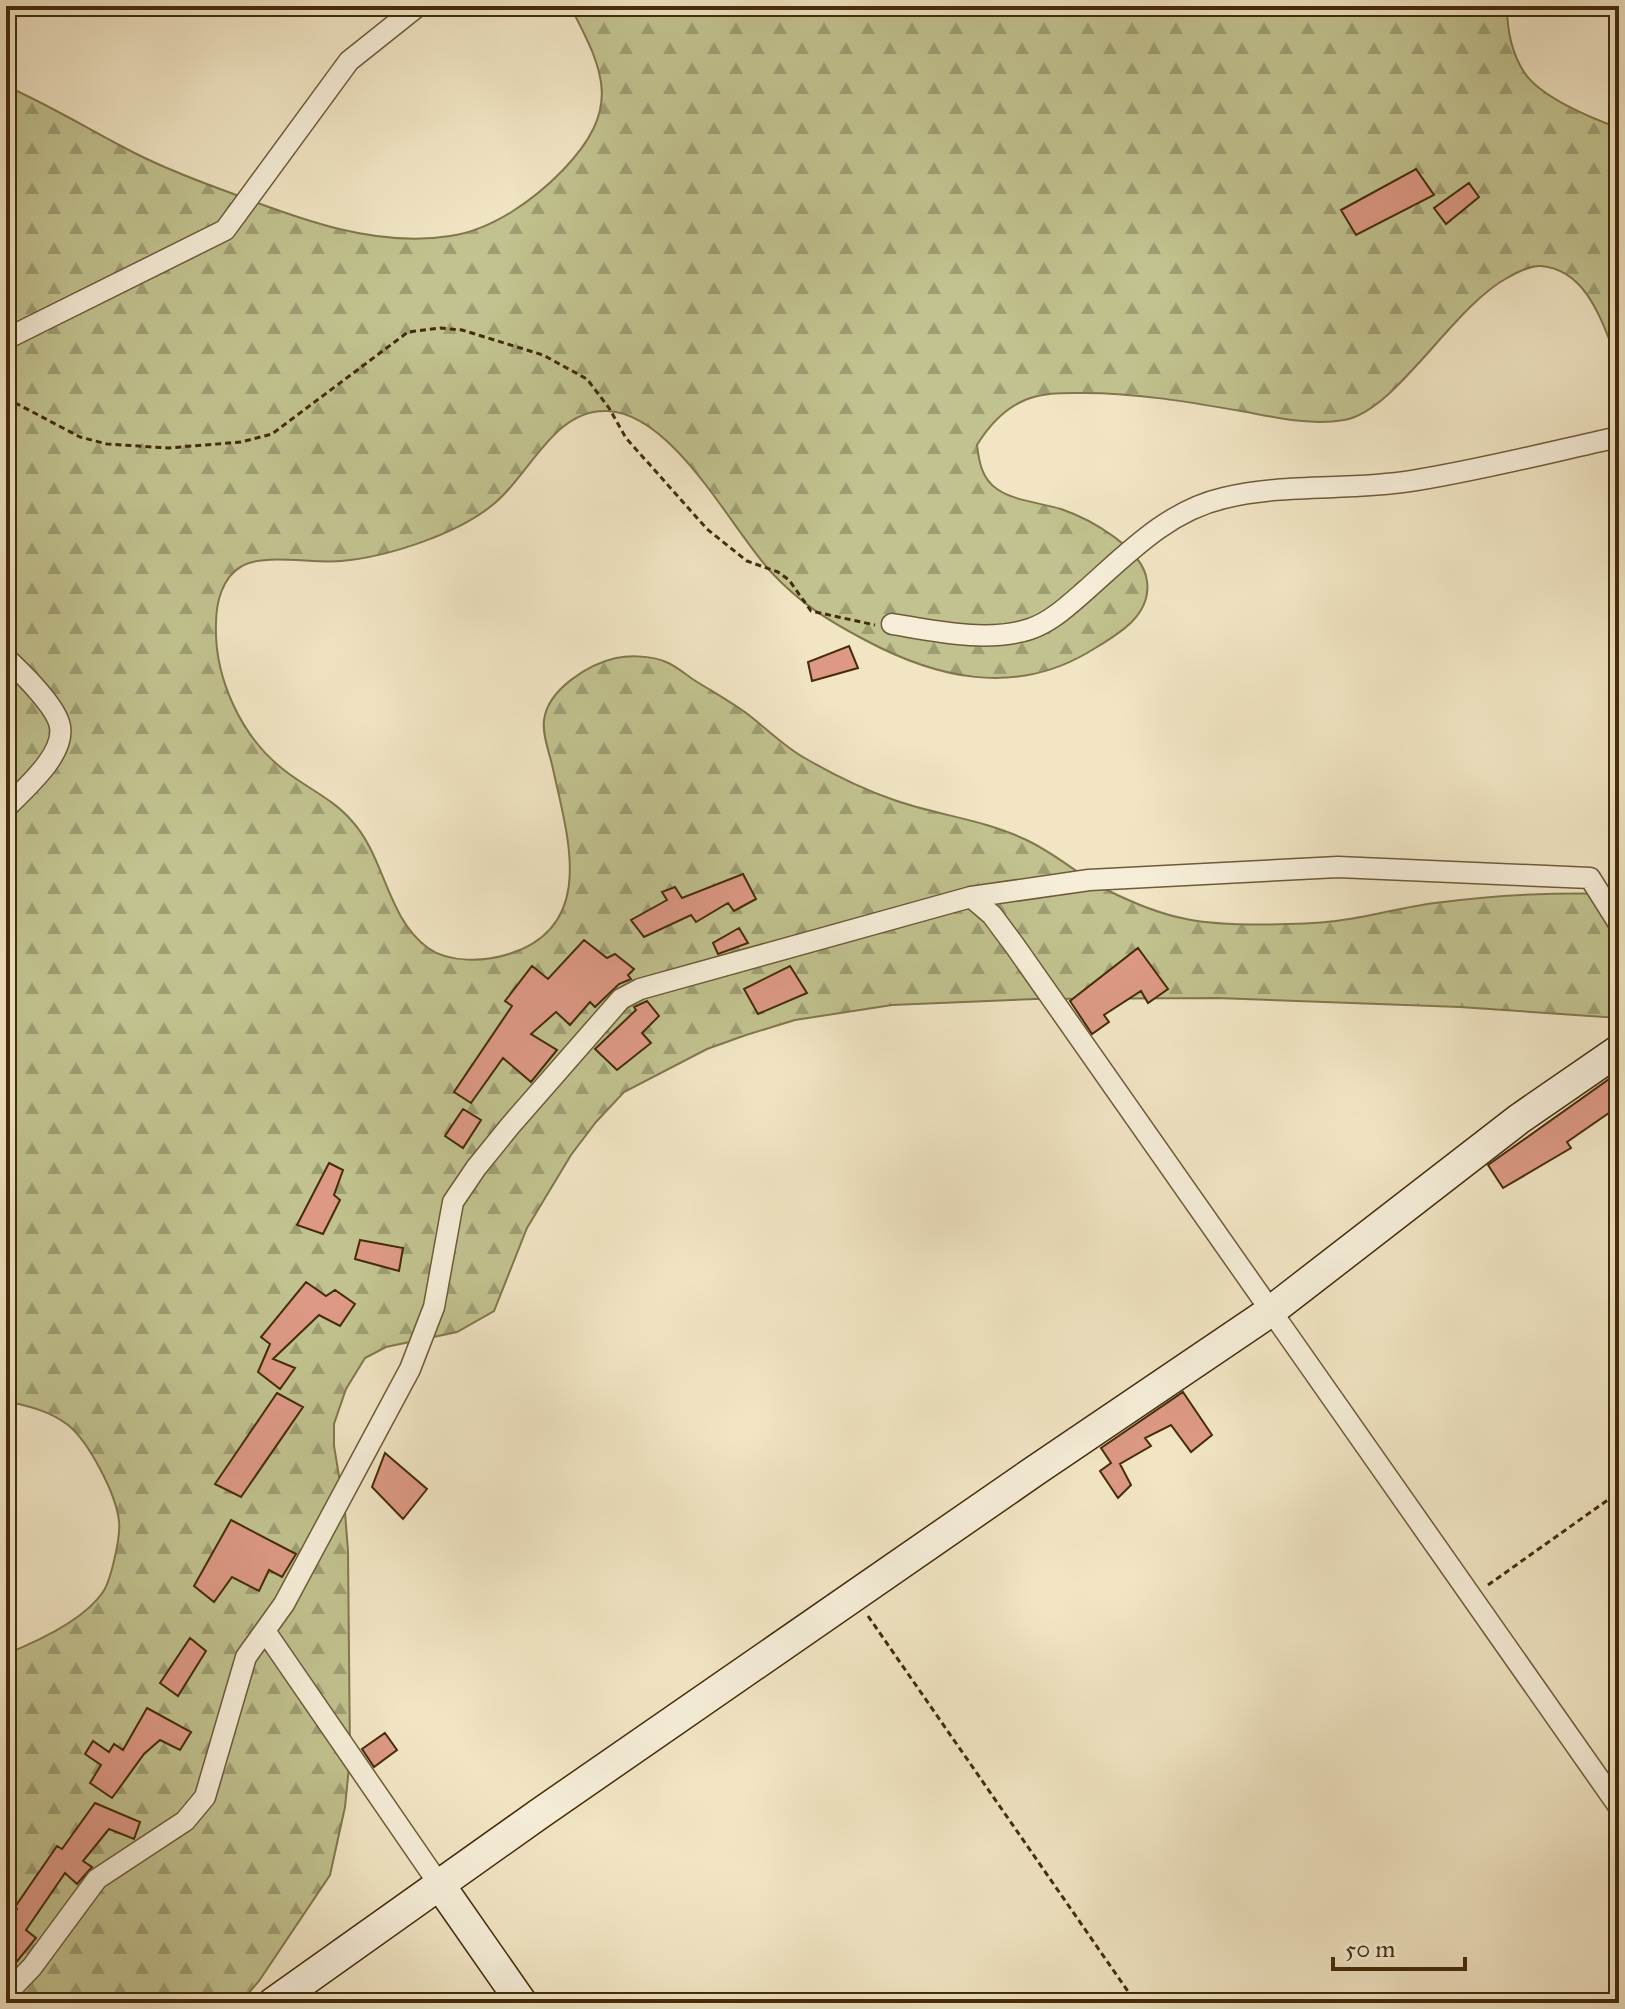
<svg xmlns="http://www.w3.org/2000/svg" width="1625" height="2009" viewBox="0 0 1625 2009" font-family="'IM FELL Great Primer',serif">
	<defs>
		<pattern id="forest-firs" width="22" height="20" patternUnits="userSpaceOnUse" patternTransform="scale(2)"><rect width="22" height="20" fill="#c1c28f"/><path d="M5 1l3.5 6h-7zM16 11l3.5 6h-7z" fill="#9e9e73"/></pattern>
	</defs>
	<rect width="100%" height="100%" fill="#f1e5c4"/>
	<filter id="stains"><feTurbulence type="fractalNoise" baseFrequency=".0025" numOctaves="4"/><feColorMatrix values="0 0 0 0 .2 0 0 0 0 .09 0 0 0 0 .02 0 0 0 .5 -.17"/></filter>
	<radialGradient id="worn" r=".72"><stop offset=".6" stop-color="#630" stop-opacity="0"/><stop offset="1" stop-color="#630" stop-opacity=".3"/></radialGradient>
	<!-- forest -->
	<path fill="url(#forest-firs)" stroke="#82774c" stroke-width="2" d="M 570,6 L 1507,6 C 1507,28 1511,52 1524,72 C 1540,97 1591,118 1619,128 L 1619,364 C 1603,326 1589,270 1541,266 C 1530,265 1516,273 1507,278 C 1452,308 1396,411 1344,420 C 1310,426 1274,417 1241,411 C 1189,402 1137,393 1084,393 C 1063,393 1045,392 1025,400 C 1004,409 988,427 977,445 C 979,462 982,479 997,489 C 1014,501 1041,503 1061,509 C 1090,519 1143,548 1147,581 C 1152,618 1113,637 1087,653 C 1013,696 936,678 865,640 C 827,620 800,603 771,572 C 731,528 673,414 608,411 C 555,408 531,472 496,502 C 461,533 388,557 341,561 C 314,564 264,553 242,566 C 222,577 216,603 216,624 C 214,677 241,737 284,770 C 305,787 333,799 351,820 C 385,856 386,917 428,948 C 449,963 484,962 509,954 C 597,926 568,838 553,769 C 550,754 542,735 544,720 C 548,689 589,664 616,658 C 631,655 653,656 666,662 C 676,666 685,674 694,680 C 713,692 733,703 750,716 C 768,730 784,746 803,757 C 832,774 862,789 894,800 C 936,815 981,819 1022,838 C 1053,851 1078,875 1107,890 C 1131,902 1160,914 1186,919 C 1223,927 1298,925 1336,921 C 1370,917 1402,907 1435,903 C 1495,895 1558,892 1619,894 L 1619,1018 L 1460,1007 L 1217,998 L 1035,999 L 892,1005 L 795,1020 L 746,1035 L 707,1049 L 624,1092 L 596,1122 L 571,1155 L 527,1228 L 494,1311 L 457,1332 L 386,1347 L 365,1358 L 346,1389 L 334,1424 L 334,1446 L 345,1512 L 348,1551 L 350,1757 L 345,1807 L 330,1875 L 259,1981 L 240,2003 L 6,2003 L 6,1654 C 36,1642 84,1620 103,1592 C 111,1580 121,1536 119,1521 C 116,1494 89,1442 68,1425 C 50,1411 28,1406 6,1401 L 6,86 C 47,104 85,127 125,148 C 158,166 195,180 231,193 C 299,219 376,248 450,236 C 492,230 534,200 563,170 C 621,109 606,74 570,6 Z"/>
	<!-- building -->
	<path fill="#dd9985" stroke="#442c09" stroke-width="2" d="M 1416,169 L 1434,195 L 1356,235 L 1341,210 Z
		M 1469,183 L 1479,197 L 1446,224 L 1434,208 Z
		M 849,646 L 858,668 L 812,681 L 808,662 Z
		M 743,874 L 756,899 L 734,911 L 728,903 L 696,922 L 691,915 L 644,937 L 631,920 L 667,900 L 662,892 L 675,887 L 682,898 Z
		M 739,928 L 748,943 L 718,954 L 713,943 Z
		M 584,940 L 607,958 L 615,954 L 634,969 L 628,975 L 631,979 L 619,984 L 595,1007 L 590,1002 L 570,1025 L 556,1012 L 531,1034 L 557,1050 L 531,1082 L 503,1058 L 471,1103 L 454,1092 L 512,1006 L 505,1001 L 532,966 L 548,979 Z
		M 1138,948 L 1168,989 L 1148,1003 L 1141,991 L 1104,1015 L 1109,1022 L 1092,1034 L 1070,1001 Z
		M 790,966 L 807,993 L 758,1014 L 744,989 Z
		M 647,1001 L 659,1016 L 642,1033 L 651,1043 L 617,1070 L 595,1049 L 636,1010 L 634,1007 Z
		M 1619,1072 L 1619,1106 L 1567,1142 L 1571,1148 L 1503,1188 L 1488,1165 Z
		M 463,1109 L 481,1120 L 463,1148 L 445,1136 Z
		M 329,1163 L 343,1170 L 334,1195 L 340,1200 L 323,1234 L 297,1225 Z
		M 360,1240 L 403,1248 L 399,1271 L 355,1259 Z
		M 306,1282 L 326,1296 L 335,1290 L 355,1304 L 340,1326 L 319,1315 L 273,1359 L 295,1368 L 280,1389 L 258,1372 L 270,1344 L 261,1337 Z
		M 1183,1392 L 1212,1435 L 1191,1452 L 1171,1425 L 1145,1438 L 1151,1446 L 1120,1464 L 1131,1485 L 1118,1498 L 1100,1471 L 1111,1463 L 1101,1448 Z
		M 277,1393 L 303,1407 L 241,1497 L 215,1484 Z
		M 385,1453 L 427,1489 L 403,1519 L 372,1487 Z
		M 231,1520 L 296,1554 L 282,1577 L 269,1570 L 259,1591 L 232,1577 L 214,1602 L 194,1586 Z
		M 190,1638 L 206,1651 L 178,1696 L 160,1683 Z
		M 147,1708 L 191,1732 L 180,1750 L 160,1740 L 144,1754 L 112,1798 L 90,1783 L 101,1765 L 85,1754 L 93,1741 L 109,1752 L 114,1744 L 123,1750 Z
		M 385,1733 L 397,1750 L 374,1767 L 362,1749 Z
		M 95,1803 L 140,1822 L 134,1839 L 109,1829 L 83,1861 L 92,1867 L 77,1884 L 65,1873 L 26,1930 L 36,1938 L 6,1975 L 6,1921 L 17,1909 L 15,1907 L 57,1846 L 62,1849 Z"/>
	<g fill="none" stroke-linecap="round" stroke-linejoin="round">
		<!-- street casing -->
		<g stroke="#6f5a38" stroke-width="23">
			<path id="street" d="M 6,339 L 225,230 L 349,61 L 418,6
				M 892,624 C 935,631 988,643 1030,629 C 1051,622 1069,605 1085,591 C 1127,554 1167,511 1224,498 C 1285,483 1349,491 1411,481 C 1481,470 1550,452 1619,437
				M 6,658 C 21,672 58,708 60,727 C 65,755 24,789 6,808
				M 971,897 L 1089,880 L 1338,867 L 1590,878 L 1619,924
				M 265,1631 L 439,1884
				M 6,1990 L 11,1989 L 32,1967 L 97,1879 L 185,1821 L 205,1797 L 246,1657 L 284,1604 L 410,1369 L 434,1307 L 453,1202 L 476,1168 L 510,1126 L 621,999 L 640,989 L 971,897 L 992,915 L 1015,946 L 1619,1807"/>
		</g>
		<!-- secondary casing -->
		<g stroke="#442c09" stroke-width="33">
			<path id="secondary" d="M 439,1884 L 522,2003
				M 273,2003 L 539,1814 L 1036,1470 L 1271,1311 L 1519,1119 L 1619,1050"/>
		</g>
		<!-- path -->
		<path stroke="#442c09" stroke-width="3" stroke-dasharray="6 4" stroke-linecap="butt" d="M 6,398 L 80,437 L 107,444 L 168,448 L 241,442 L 272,434 L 408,332 L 440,328 L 462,330 L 543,355 L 587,379 L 609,408 L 626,438 L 707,529 L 747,561 L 778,572 L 789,580 L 811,611 L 875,625
			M 1488,1585 L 1619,1492
			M 868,1616 L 1136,2003"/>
		<!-- street -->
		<use href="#street" stroke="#f6eed9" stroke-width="20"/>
		<!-- secondary -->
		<use href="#secondary" stroke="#f6eed9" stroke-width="30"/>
	</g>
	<!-- margin -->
	<rect width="1625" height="2009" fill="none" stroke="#f1e5c4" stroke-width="32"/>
	<rect x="8" y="8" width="1609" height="1993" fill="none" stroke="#442c09" stroke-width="4"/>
	<rect x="16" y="16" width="1593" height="1977" fill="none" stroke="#442c09" stroke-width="2"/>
	<!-- scale -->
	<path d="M1333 1957v12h132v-12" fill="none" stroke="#442c09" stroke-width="4"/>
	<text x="1345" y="1957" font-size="24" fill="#442c09" stroke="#f6eed9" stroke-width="6" paint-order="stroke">50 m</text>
	<rect width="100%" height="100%" filter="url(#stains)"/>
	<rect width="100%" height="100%" fill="url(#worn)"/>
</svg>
